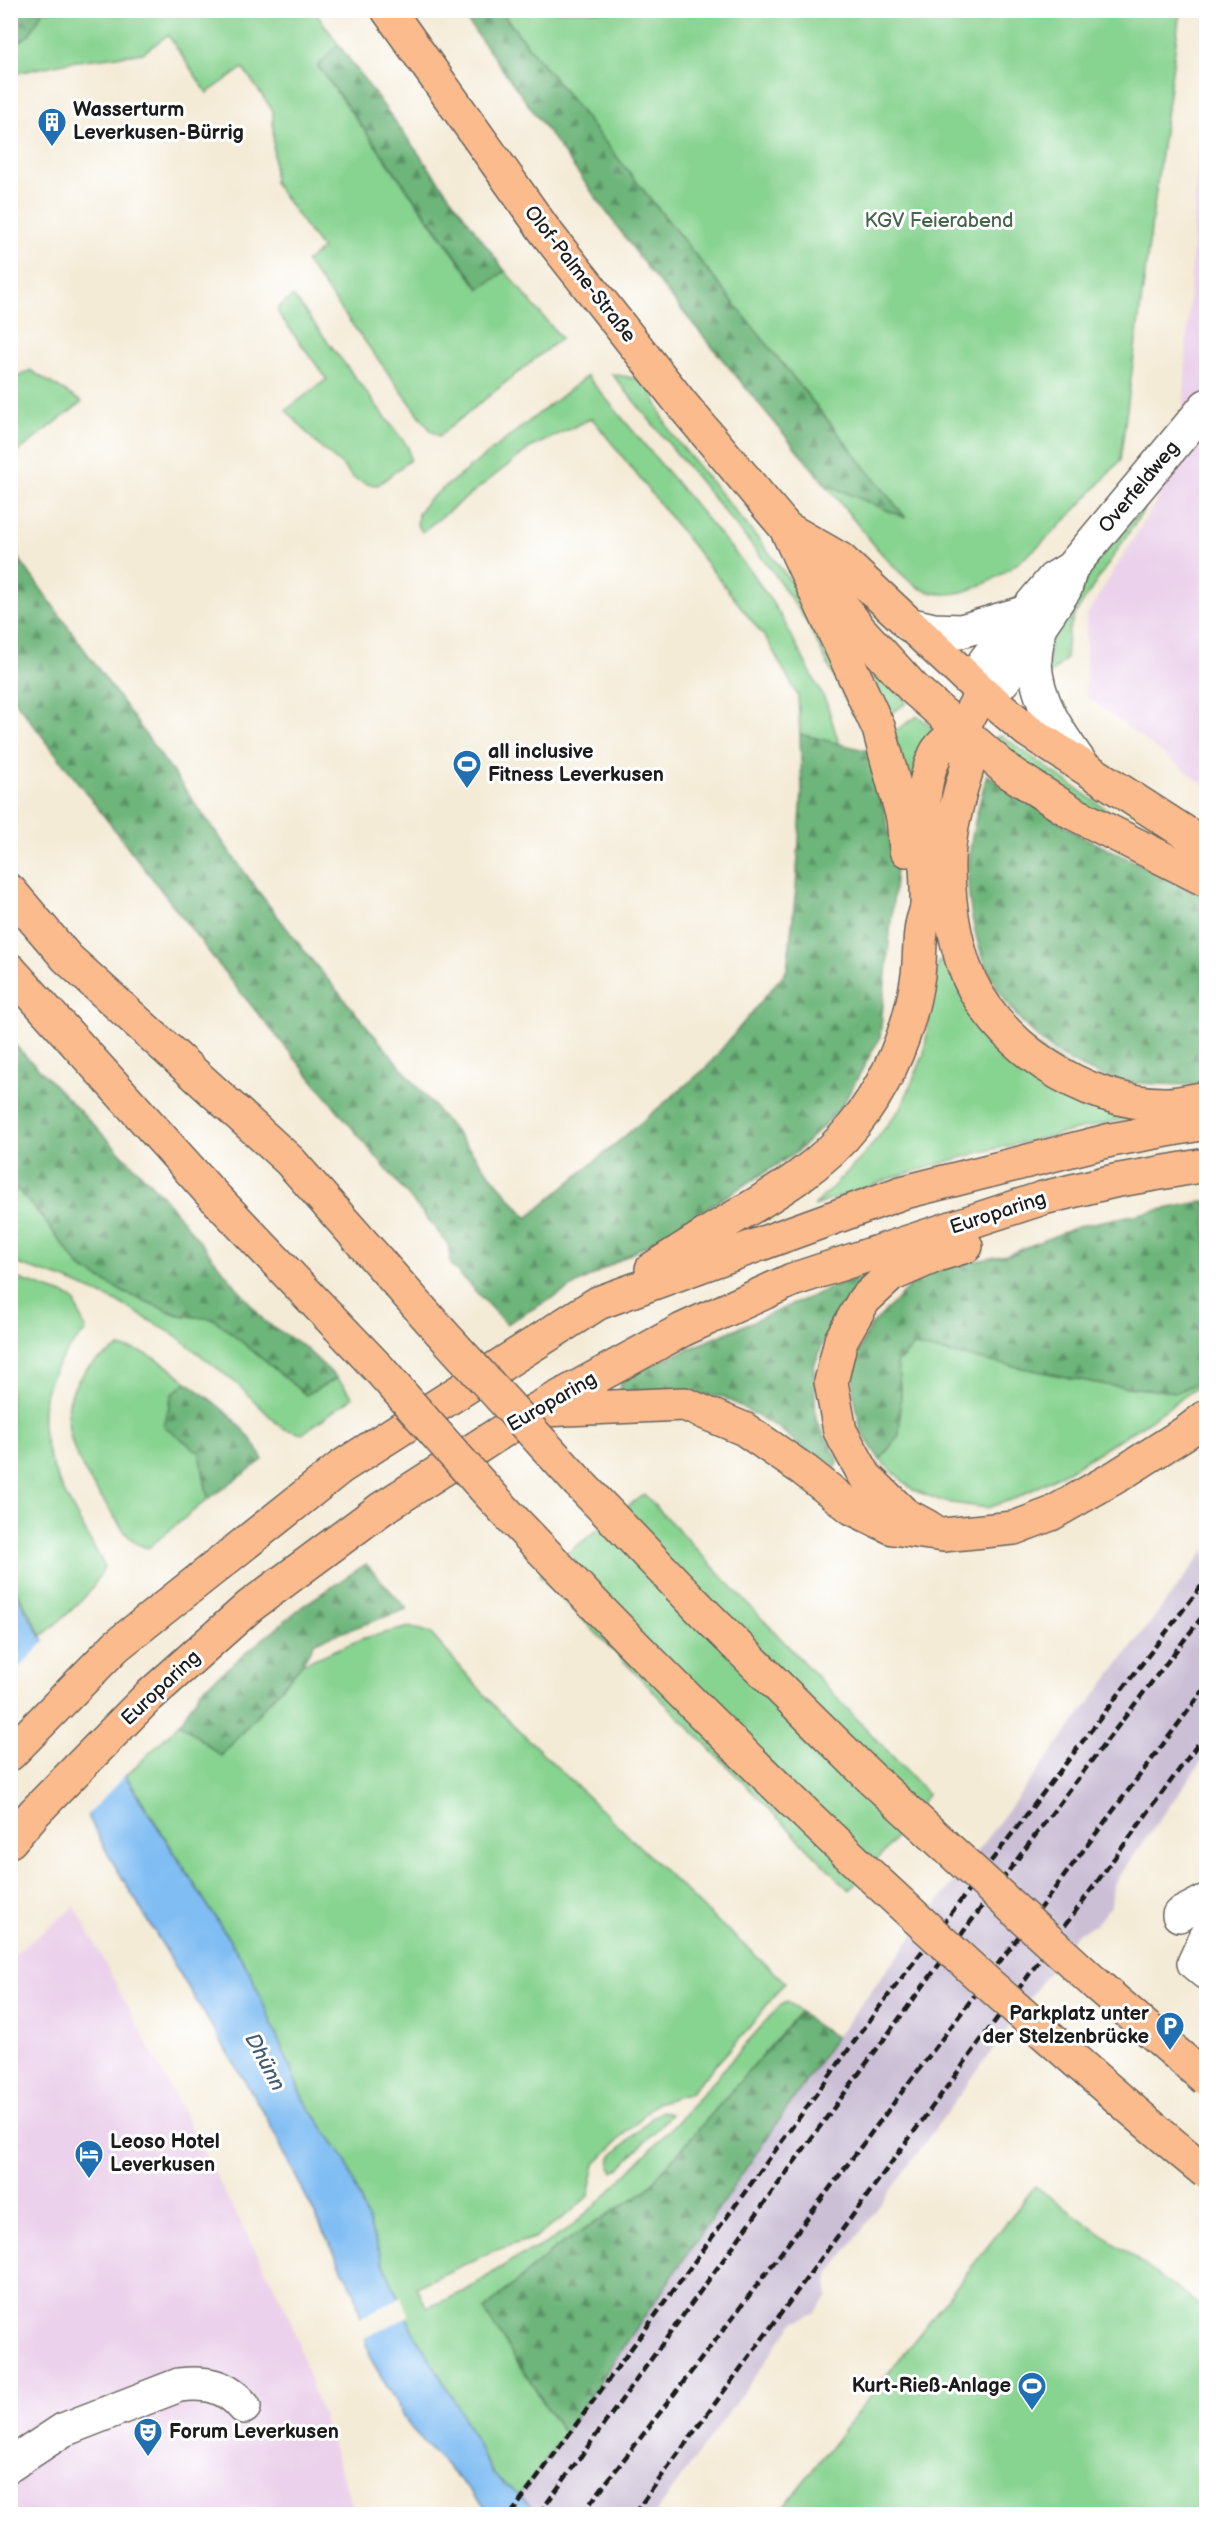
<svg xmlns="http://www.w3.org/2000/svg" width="1217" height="2525" viewBox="0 0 1217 2525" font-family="'Balsamiq Sans',sans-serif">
	<defs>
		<pattern id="forest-firs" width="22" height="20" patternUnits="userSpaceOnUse" patternTransform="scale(1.5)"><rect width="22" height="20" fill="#6db57a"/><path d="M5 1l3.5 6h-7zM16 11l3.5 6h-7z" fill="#599263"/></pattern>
	</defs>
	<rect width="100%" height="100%" fill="#fff"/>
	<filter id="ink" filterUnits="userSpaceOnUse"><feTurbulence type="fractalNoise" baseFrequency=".0167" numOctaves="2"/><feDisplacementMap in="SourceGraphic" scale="12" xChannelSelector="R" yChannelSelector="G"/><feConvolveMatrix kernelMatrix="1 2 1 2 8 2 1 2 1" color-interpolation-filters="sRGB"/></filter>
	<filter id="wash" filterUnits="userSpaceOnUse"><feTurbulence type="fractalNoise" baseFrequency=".008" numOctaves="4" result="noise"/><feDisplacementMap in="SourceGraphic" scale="24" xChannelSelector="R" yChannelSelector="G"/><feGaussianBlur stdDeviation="1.35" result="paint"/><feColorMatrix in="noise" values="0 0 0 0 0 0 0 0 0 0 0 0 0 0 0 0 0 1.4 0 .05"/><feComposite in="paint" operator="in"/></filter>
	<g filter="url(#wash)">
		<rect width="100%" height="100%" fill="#f4ebd7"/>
		<!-- built -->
		<path fill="#ebd1eb" d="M 1206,11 L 1206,786 L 1086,696 L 1086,616 L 1180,463 Z
			M 75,1906 L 288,2313 L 355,2514 L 11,2514 L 11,1957 Z"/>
		<!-- industrial -->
		<path fill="#cbbfd5" d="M 1206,1549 L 1206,1755 L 1113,1885 L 1111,1906 L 1095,1925 L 1077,1933 L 829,2275 L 827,2298 L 815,2313 L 794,2322 L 655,2514 L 505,2514 L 564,2434 L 836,2037 Z"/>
		<!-- green -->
		<path fill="#87d390" stroke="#527856" stroke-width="1.5" d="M 43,11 L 315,11 L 338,44 L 318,66 L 479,289 L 505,271 L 561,338 L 439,436 L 431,431 L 306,262 L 322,249 L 274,183 L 273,111 L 243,68 L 207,93 L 168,35 L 143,53 L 69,62 L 12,74 L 11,47 L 29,35 Z
			M 500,11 L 1180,11 L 1120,461 C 1080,504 986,622 920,588 C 891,572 848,511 825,484 L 905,517 Z
			M 293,296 L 408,447 L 410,460 L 378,485 L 367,484 L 353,478 L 342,465 L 318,445 L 286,410 L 327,379 L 278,313 L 278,308 Z
			M 30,370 L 82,402 L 11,457 L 11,381 Z
			M 612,374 L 644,380 C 656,397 661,418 673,436 L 760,541 L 798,591 L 863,722 L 853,715 L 806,621 L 771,569 Z
			M 587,376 L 752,573 L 781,616 L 827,704 L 839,744 L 800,734 L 798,696 L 767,640 L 592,418 L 530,448 L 422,532 L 417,524 L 418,514 L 427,501 Z
			M 1144,506 L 1143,511 L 1075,614 L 1068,633 L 1066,659 L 1048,676 L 1050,639 L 1077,584 Z
			M 866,662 L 907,703 L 887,716 Z
			M 918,716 L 932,727 L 923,752 L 914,795 L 893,732 Z
			M 998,736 L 1002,736 L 1127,824 L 1058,792 L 994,741 Z
			M 952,961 L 967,1000 L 1142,1115 L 977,1153 L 892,1178 L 814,1206 L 865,1154 L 902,1106 L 924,1054 L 938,962 Z
			M 10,1182 L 42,1217 L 80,1267 L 125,1293 L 178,1315 L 214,1319 L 306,1394 L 337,1378 L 353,1397 L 302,1434 L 282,1428 L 236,1383 L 175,1335 L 120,1303 L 64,1279 L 11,1262 Z
			M 10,1276 L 66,1295 L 74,1300 L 86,1331 C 0,1412 61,1483 104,1566 C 93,1596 65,1615 42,1636 L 11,1580 Z
			M 914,1346 L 1107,1385 L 1177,1392 L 1206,1378 L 1206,1381 L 1146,1423 L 1071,1469 L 1019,1497 L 987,1508 L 945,1502 L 913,1490 L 880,1460 L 899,1435 L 901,1393 L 897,1363 Z
			M 118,1348 C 146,1348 166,1364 187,1382 L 172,1394 L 200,1453 L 208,1499 L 148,1548 C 130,1545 120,1525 110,1510 C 81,1471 45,1414 87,1369 C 95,1360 108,1355 118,1348 Z
			M 644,1494 L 928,1794 L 885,1851 L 849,1890 L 539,1575 Z
			M 410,1627 L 430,1633 L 499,1711 L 705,1910 L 785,1982 L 744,2034 L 690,2093 L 656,2103 L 595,2164 L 588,2196 L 572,2211 L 534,2238 L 493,2251 L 416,2287 L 427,2308 L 465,2291 L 514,2259 L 547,2243 L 568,2229 L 601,2200 L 680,2119 L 780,2005 L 787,2001 L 800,2012 L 645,2191 L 554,2249 L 484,2310 L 564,2434 L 519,2496 L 493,2474 L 452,2396 L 413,2332 L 386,2270 L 345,2159 L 303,2099 L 250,1972 L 126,1776 L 180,1723 L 221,1756 L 302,1664 L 364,1638 Z
			M 662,2111 L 671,2114 L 620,2168 L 613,2172 L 610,2166 L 611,2157 L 653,2117 Z
			M 1035,2186 L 1206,2310 L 1206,2514 L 778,2514 Z"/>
		<!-- forest -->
		<path fill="url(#forest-firs)" stroke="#44684b" stroke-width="1.5" d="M 11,10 L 43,11 L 29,35 L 11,47 Z
			M 460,11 L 500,11 L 906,518 L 825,484 L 648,269 Z
			M 338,44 L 505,271 L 480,289 L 318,66 Z
			M 10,546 L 258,891 L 309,957 L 527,1218 L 706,1068 L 787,970 L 796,889 L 802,791 L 800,734 L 873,752 L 896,870 L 880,1037 L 841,1108 L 796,1153 L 657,1239 L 506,1324 L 451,1265 L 448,1244 L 236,987 L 12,697 Z
			M 987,775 L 1081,836 L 1206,896 L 1206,1083 C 1191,1086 1176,1085 1161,1084 C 1149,1083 1136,1084 1125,1082 C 1035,1063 977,985 969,896 C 965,854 976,815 987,775 Z
			M 10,1040 L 161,1194 L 265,1322 L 302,1345 L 337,1378 L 306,1395 L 214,1319 L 179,1315 L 125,1293 L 80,1267 L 42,1217 L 11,1182 Z
			M 1206,1201 L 1206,1378 L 1177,1392 L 1106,1385 L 914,1346 L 897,1363 L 901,1393 L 899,1435 L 880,1460 L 861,1431 L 853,1390 L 856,1358 L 869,1328 L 921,1275 L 959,1264 L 1007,1255 L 1082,1225 Z
			M 873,1272 L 832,1321 L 814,1366 L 816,1420 L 839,1461 L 832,1474 L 780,1429 L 724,1397 L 660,1390 L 619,1393 L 620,1382 L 649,1366 L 840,1284 Z
			M 187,1382 C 216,1403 249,1427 263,1460 L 208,1499 L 200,1453 L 164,1426 L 172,1394 Z
			M 366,1564 L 407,1609 L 315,1642 L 302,1664 L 221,1756 L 180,1723 L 201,1690 L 304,1605 Z
			M 800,2012 L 812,2023 L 836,2037 L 564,2434 L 484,2310 L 554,2249 L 645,2191 Z"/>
		<!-- water -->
		<path fill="#80bdf3" stroke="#4e6c88" stroke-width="1.5" d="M 10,1580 L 27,1613 L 134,1790 L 250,1972 L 303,2099 L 345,2159 L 386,2270 L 413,2332 L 452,2396 L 493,2474 L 541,2514 L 492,2514 L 411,2428 L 371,2359 L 355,2294 L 265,2115 L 109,1856 L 11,1670 Z"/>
		<!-- pier -->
		<path fill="#f4ebd7" d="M 47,1639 L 127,1773 L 85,1817 L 10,1677 Z
			M 401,2297 L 409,2316 L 363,2339 L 358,2319 Z"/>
	</g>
	<g filter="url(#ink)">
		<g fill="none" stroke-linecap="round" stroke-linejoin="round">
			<!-- minor casing -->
			<g stroke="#68645d" stroke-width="36">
				<path id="minor" d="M 1071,568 L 1065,589 L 1003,681 L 982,692 L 983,664 L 991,653 L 1053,579 L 1071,568 L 1206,406
					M 908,624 L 934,630 L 961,631 L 1023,613
					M 1039,628 C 1038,639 1035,650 1035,661 C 1036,701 1059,733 1081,764
					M 1179,1915 L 1206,1901
					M 1206,1937 L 1194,1963 L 1206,1973
					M 10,2465 L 63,2430 L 179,2385 C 206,2382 226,2385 244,2407"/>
			</g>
			<!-- major casing -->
			<g stroke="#68645d" stroke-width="36">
				<path id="major" d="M 388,10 L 545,231 L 680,402 L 786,528 L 859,629 L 913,688 L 961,730 L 982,692 L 840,559 L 786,528"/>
			</g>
			<!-- highway casing -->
			<g stroke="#68645d" stroke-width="36">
				<path id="highway" d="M 786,528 L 879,729 L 903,818 L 906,850
					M 982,692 L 1028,731 L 1206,846
					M 961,730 C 963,737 966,744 968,752 C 970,766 962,782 959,796 C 953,820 947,846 948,872 C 949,904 954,936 964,966 C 991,1043 1085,1105 1166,1104 C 1179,1104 1193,1100 1206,1098
					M 961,730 L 1009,772 L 1073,813 L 1206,880
					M 10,891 L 67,958 L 290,1161 L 440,1331
					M 10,970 L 208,1190 L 379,1369
					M 652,1269 C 674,1255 696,1241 718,1227 C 767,1198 819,1170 855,1124 C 889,1081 910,1030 918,975 C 920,959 919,942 922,925 C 923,918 927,911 927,904 C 929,855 913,802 935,755 C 940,744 952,737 961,730
					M 542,1410 L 684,1404 L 744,1429 L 804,1470 L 852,1508 L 893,1528 L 943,1535 L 1014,1528 L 1051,1514 L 1119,1475 L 1188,1431 L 1206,1417
					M 579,1483 L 706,1615 L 869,1776
					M 928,1527 L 904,1514 L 865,1476 L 840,1431 L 831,1382 L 841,1340 L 864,1300 L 891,1275 L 937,1255 L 966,1246
					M 10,1754 L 116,1646 L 341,1467 L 598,1303 L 901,1193 L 1111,1140 L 1206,1123
					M 10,1841 L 35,1812 L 147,1698 L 250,1606 L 381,1509 L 534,1411 L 682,1330 L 792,1280 L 1043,1198 L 1114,1181 L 1206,1165"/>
			</g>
			<!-- minor -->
			<use href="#minor" stroke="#fff" stroke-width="33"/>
			<!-- major -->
			<use href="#major" stroke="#fbbb8d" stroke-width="33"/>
			<!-- highway -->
			<use href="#highway" stroke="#fbbb8d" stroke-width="33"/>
			<!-- rail -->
			<path stroke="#1c1c1c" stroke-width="4.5" stroke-dasharray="9 4.5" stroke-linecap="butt" d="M 511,2514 L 878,2009 L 1206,1580
				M 539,2514 C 759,2211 976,1907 1206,1612
				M 582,2514 L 718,2337 L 1206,1687
				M 634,2514 L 1206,1733"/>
			<!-- highway-bridge casing -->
			<g stroke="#68645d" stroke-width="36" stroke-linecap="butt">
				<path id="highway-bridge" d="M 440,1331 L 579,1483
					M 379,1369 C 428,1424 475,1480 526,1533 C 672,1687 825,1836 983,1979 C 1056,2044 1130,2110 1206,2172
					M 869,1776 L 1097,1985 L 1206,2079"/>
			</g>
			<!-- highway-bridge -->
			<use href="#highway-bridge" stroke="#fbbb8d" stroke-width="33"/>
		</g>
	</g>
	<!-- icons -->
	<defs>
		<g id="building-pin" transform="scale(1.5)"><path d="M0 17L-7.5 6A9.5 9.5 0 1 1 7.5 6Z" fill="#1f6fb2" stroke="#fff"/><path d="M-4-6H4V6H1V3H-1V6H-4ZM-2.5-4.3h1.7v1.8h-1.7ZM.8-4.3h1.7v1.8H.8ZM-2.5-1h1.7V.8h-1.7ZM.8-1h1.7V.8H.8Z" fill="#fff"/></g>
		<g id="stadium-pin" transform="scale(1.5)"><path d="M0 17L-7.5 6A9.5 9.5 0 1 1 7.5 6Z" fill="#1f6fb2" stroke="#fff"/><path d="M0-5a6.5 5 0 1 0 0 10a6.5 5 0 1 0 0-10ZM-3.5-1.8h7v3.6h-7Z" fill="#fff"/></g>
		<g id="parking-pin" transform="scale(1.5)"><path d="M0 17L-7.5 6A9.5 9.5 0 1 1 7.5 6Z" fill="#1f6fb2" stroke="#fff"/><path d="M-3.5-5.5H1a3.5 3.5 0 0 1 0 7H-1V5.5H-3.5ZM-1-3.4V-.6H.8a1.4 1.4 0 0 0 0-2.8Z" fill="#fff"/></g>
		<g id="hotel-pin" transform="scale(1.5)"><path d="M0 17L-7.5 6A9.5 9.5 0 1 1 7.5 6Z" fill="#1f6fb2" stroke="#fff"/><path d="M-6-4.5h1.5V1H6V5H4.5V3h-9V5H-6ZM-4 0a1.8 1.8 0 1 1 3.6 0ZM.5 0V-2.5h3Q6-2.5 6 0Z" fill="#fff"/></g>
		<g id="theatre-pin" transform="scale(1.5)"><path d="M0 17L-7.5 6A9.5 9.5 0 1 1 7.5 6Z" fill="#1f6fb2" stroke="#fff"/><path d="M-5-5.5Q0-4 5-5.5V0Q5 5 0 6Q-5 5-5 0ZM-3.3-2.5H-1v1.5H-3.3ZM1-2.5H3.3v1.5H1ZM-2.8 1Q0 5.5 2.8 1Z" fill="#fff"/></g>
	</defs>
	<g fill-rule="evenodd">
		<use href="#building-pin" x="52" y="122"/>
		<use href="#stadium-pin" x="467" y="764"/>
		<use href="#parking-pin" x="1170" y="2026"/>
		<use href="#hotel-pin" x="89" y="2154"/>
		<use href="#stadium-pin" x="1032" y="2386"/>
		<use href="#theatre-pin" x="148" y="2432"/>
	</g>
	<g text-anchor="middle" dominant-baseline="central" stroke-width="6" stroke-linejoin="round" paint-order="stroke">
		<!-- poi labels -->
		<g font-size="20" font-weight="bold" fill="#1c1c1c" stroke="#fff" text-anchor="start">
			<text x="73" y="110">Wasserturm<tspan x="73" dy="23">Leverkusen-Bürrig</tspan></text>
			<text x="488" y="752">all inclusive<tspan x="488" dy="23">Fitness Leverkusen</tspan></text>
			<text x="1149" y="2014" text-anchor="end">Parkplatz unter<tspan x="1149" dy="23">der Stelzenbrücke</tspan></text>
			<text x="110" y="2142">Leoso Hotel<tspan x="110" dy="23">Leverkusen</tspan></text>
			<text x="1011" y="2386" text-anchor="end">Kurt-Rieß-Anlage</text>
			<text x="169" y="2432">Forum Leverkusen</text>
		</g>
		<!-- park labels -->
		<g font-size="20" fill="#47654a" stroke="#fff">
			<text x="939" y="221">KGV Feierabend</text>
		</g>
		<!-- street labels -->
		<g font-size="20" fill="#1c1c1c" stroke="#fff">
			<text transform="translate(580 274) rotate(52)">Olof-Palme-Straße</text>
			<text transform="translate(1139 487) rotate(-50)">Overfeldweg</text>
			<text transform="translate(998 1213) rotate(-18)">Europaring</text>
			<text transform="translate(552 1402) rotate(-30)">Europaring</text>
			<text transform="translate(161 1688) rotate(-43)">Europaring</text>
		</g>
		<!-- water labels -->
		<g font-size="21" font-style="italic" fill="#445c72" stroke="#fff">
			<text transform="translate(265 2062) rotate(62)">Dhünn</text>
		</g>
	</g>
	<!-- margin -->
	<rect width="1217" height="2525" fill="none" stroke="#fff" stroke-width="36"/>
</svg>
